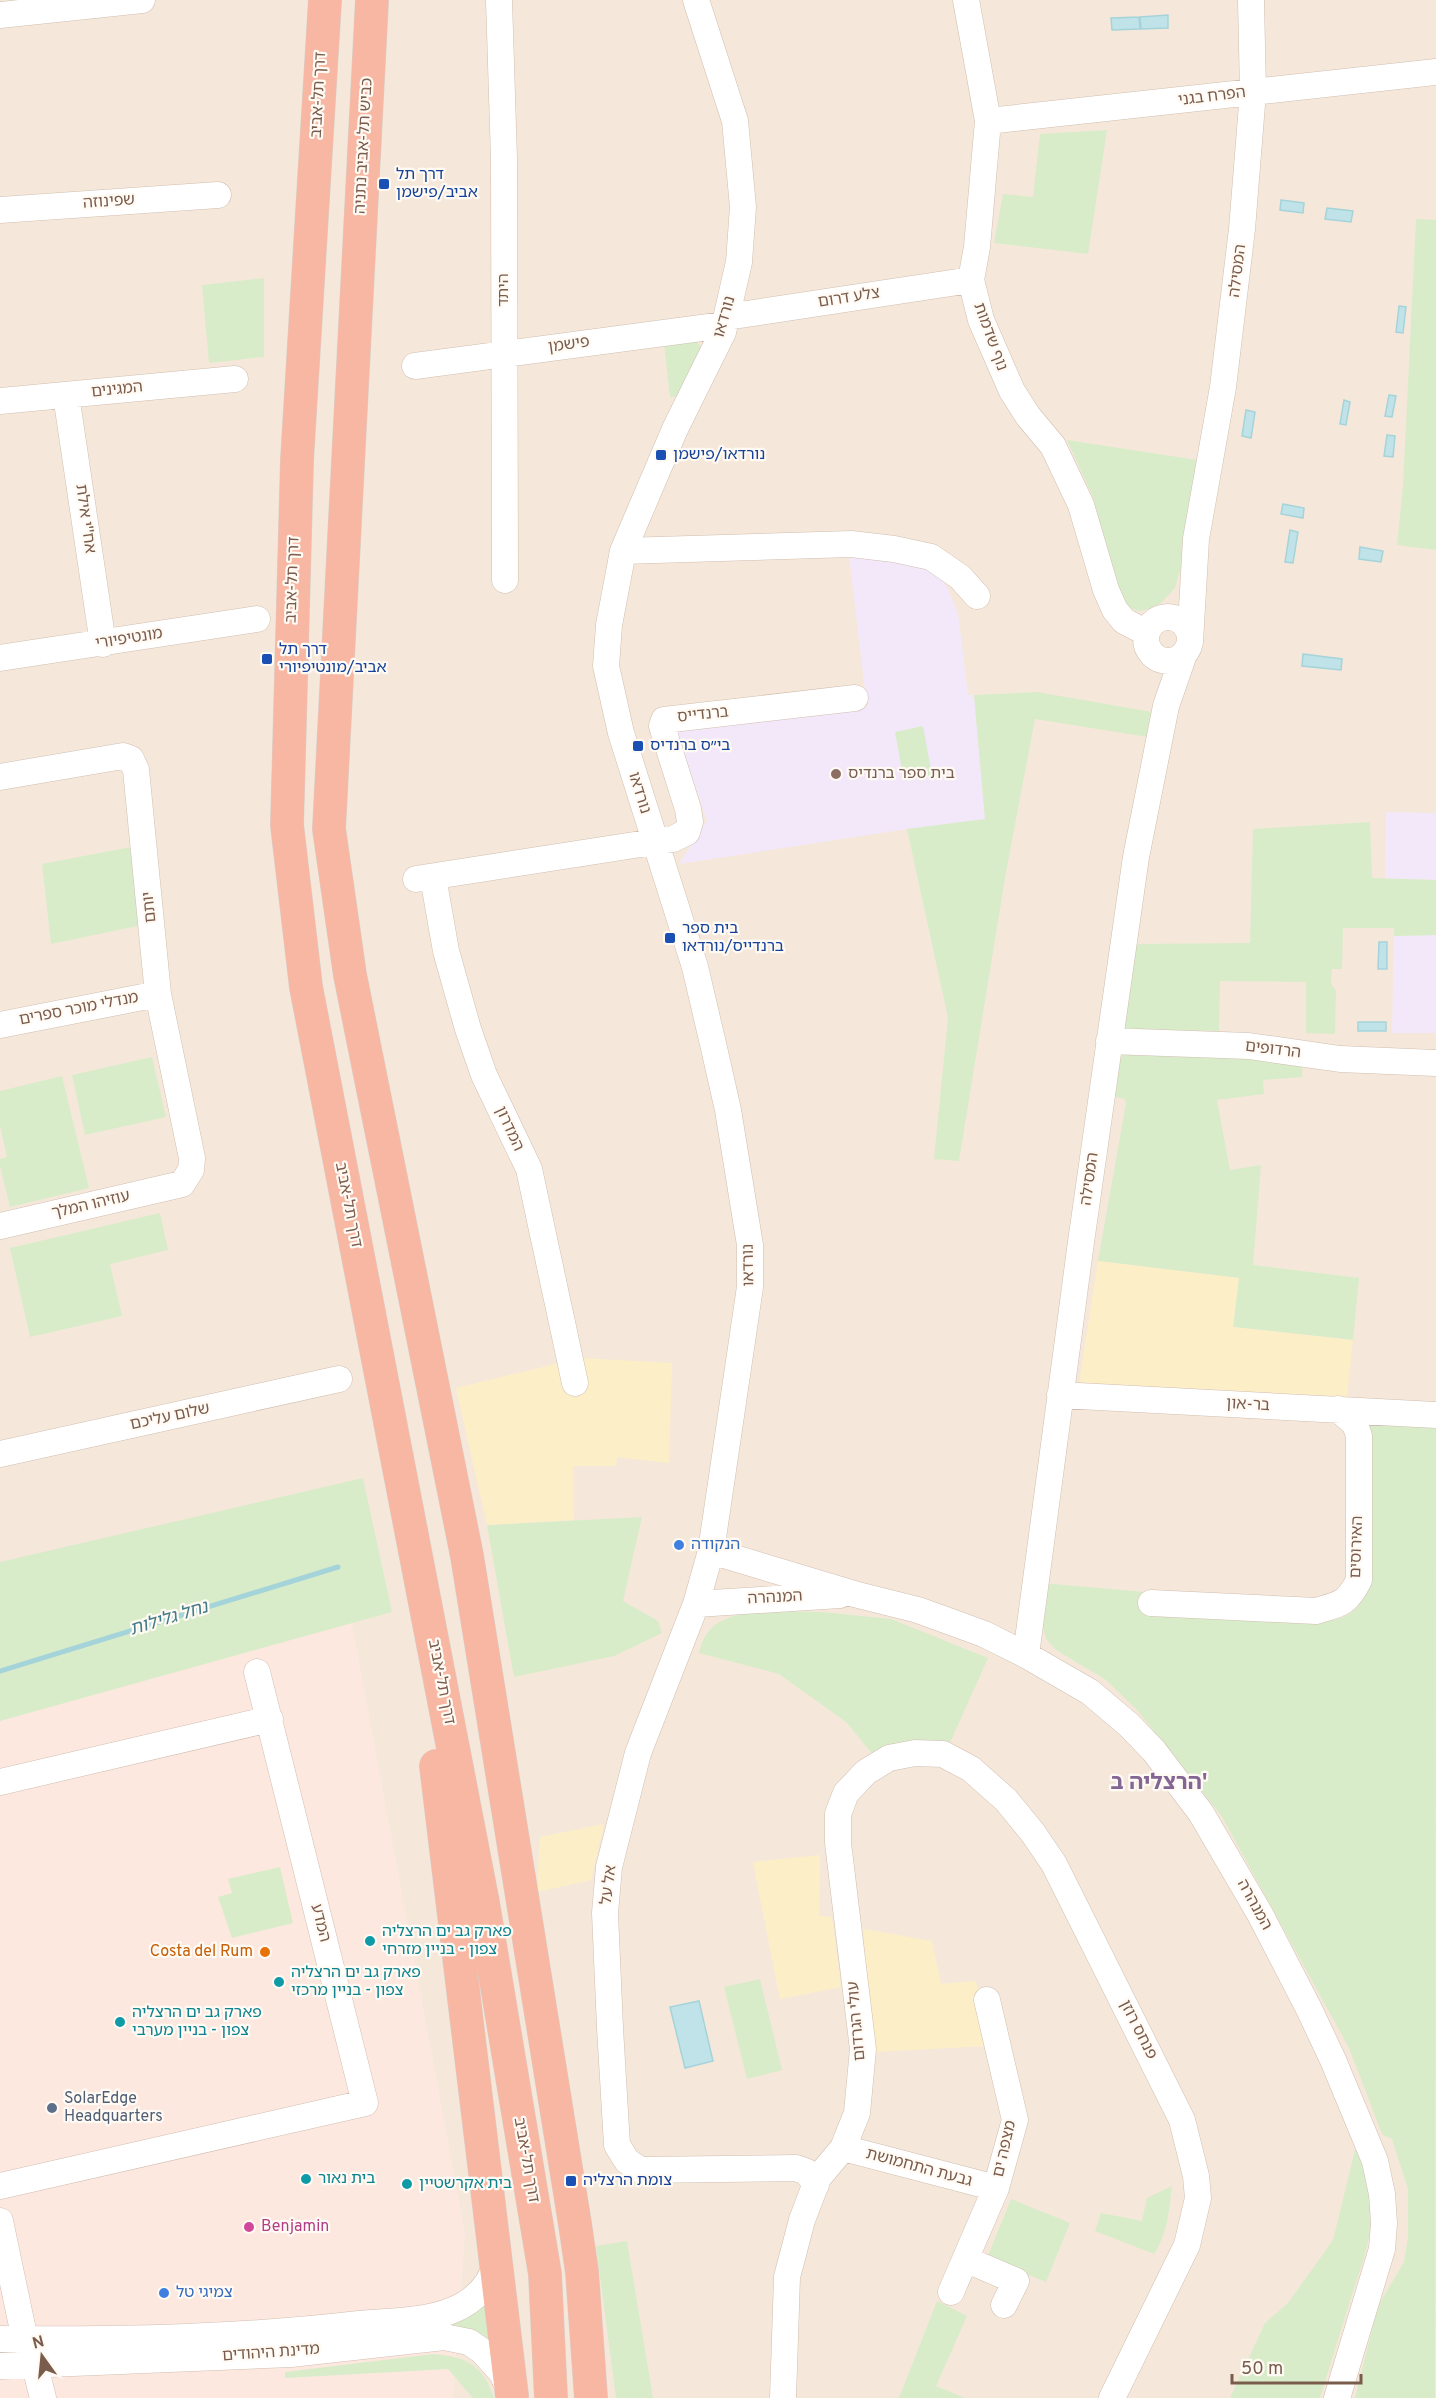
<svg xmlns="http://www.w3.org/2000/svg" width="1436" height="2398" viewBox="0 0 1436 2398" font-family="Overpass,'Noto Sans Hebrew',sans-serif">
	<rect width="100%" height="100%" fill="#fdf6ec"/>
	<!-- residential -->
	<path fill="#f5e8da" d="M 0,0 L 1436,0 L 1436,2398 L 0,2398 Z"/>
	<!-- commercial -->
	<path fill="#fde8e0" d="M 350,1614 L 465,2234 L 453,2398 L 0,2398 L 0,1715 Z"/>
	<!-- education -->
	<path fill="#f3e8fa" d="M 849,556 L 931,566 L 947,587 L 958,613 L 968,695 L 974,695 L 985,819 L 907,829 L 679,864 L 707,821 L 676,728 L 867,707 Z
		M 1386,812 L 1436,813 L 1436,880 L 1385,879 Z
		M 1436,935 L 1436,1033 L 1392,1033 L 1394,936 Z"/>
	<!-- green -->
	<path fill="#d8ecc9" d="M 1107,130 L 1088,254 L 994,243 L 1003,194 L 1033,197 L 1040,134 Z
		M 1416,219 L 1436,220 L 1436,550 L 1397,545 L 1403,486 Z
		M 264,278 L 264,357 L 209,363 L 202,285 Z
		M 696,341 L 703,349 L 685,396 L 670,397 L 664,343 Z
		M 1067,440 L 1204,461 L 1185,553 L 1175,588 L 1161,603 L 1150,609 L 1139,611 L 1127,607 L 1120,598 L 1093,497 Z
		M 1037,692 L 1152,712 L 1148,737 L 1035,719 L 1006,872 L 959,1161 L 934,1159 L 948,1018 L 907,829 L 985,819 L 974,695 Z
		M 923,726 L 932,775 L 904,781 L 895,732 Z
		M 1370,822 L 1372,878 L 1436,880 L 1436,935 L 1394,936 L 1394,928 L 1343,928 L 1342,969 L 1332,969 L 1331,984 L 1336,990 L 1335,1034 L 1306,1033 L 1306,982 L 1220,981 L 1219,1031 L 1122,1029 L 1134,944 L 1250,943 L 1253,829 Z
		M 131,847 L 142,925 L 51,944 L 42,864 Z
		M 1122,1053 L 1303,1058 L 1302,1077 L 1263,1080 L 1264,1094 L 1217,1100 L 1230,1170 L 1261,1165 L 1253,1265 L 1359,1278 L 1353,1340 L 1233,1327 L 1238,1278 L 1098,1261 L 1126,1103 L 1125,1099 L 1113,1096 Z
		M 152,1057 L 166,1117 L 85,1135 L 72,1075 Z
		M 62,1076 L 89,1188 L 10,1207 L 0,1166 L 0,1159 L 7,1157 L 0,1126 L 0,1091 Z
		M 160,1213 L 168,1250 L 110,1264 L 122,1316 L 30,1337 L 10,1248 Z
		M 1367,1419 L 1436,1423 L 1435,2398 L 1355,2398 L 1378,2306 L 1404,2262 L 1408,2237 L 1408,2189 L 1392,2139 L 1382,2134 L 1349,2048 L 1221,1815 L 1137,1710 L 1106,1680 L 1056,1650 L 1046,1639 L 1038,1609 L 1041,1583 L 1145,1592 L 1145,1616 L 1317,1623 C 1339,1620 1357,1616 1366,1593 Z
		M 363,1478 L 392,1612 L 0,1721 L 0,1562 Z
		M 642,1517 L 623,1601 L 658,1621 L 662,1633 L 614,1656 L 514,1677 L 487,1525 Z
		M 763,1611 L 822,1612 L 891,1619 L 988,1658 L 949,1745 L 875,1757 L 846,1722 L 779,1674 L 699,1653 C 707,1618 732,1615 763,1611 Z
		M 280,1867 L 293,1923 L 232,1938 L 218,1897 L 232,1893 L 228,1879 Z
		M 760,1979 L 782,2070 L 747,2079 L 724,1987 Z
		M 1356,2146 C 1387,2203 1368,2244 1350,2301 C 1340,2333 1330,2366 1320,2398 L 1230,2398 L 1265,2323 L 1288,2303 L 1333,2240 Z
		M 1172,2186 C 1169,2210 1168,2233 1154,2254 L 1095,2231 L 1101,2213 L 1142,2221 L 1147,2198 Z
		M 1011,2199 L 1070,2223 L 1046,2282 L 987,2258 Z
		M 627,2241 L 653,2398 L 616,2398 L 596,2246 Z
		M 485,2297 L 502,2364 L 447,2331 L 450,2321 Z
		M 937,2301 L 967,2316 L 936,2386 L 965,2398 L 899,2398 Z
		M 433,2354 C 466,2356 484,2366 494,2398 L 473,2398 L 448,2369 L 285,2378 L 285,2372 Z"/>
	<!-- sand -->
	<path fill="#fcefc7" d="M 1098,1261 L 1239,1278 L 1233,1327 L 1353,1340 L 1347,1397 L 1079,1385 Z
		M 580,1358 L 672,1363 L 669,1463 L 617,1457 L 616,1466 L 573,1466 L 574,1520 L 487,1525 L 456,1388 Z
		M 604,1824 L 591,1880 L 537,1892 L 540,1837 Z
		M 820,1855 L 819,1916 L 832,1917 L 841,1987 L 780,1999 L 753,1862 Z
		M 863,1929 L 932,1941 L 941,1984 L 976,1981 L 987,2046 L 874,2052 Z"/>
	<!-- water -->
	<path fill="#bfe3e8" stroke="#a5d3da" stroke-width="1.5" d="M 1168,15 L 1168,28 L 1141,29 L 1140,17 Z
		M 1139,17 L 1140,29 L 1112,30 L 1111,18 Z
		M 1281,200 L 1304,203 L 1303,213 L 1280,210 Z
		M 1327,208 L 1353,211 L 1351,222 L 1325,219 Z
		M 1399,306 L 1406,307 L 1403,333 L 1396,332 Z
		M 1389,395 L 1396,396 L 1392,417 L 1385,416 Z
		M 1344,400 L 1350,402 L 1346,425 L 1340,424 Z
		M 1246,410 L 1255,412 L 1251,438 L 1242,436 Z
		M 1387,435 L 1395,436 L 1393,457 L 1384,456 Z
		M 1283,504 L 1304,508 L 1303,518 L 1281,514 Z
		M 1290,530 L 1298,532 L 1293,563 L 1285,562 Z
		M 1360,547 L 1383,551 L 1381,562 L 1359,559 Z
		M 1303,654 L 1342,659 L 1341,670 L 1302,666 Z
		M 1379,942 L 1387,942 L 1387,969 L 1378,969 Z
		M 1358,1022 L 1386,1022 L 1386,1031 L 1358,1031 Z
		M 699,2001 L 713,2061 L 685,2068 L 670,2007 Z"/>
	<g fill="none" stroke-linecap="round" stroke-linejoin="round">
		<!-- stream -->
		<path stroke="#a5d3da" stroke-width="5" d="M 0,1671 L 338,1567"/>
		<!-- minor casing -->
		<g stroke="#d1beb0" stroke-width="27">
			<path id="minor" d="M 499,0 L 504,159 L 505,580
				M 696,0 L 735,121 L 743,207 L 739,262 L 723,332 L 675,429 L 623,551 L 609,625 L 606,666 L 621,733 L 695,967 L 714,1048 L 728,1110 L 750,1245 L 750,1287 L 711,1551 L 696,1604 L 638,1753 L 609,1867 L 605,1913 L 610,2028 L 617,2145 L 627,2161 L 640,2170 L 796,2168 L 807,2172 L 816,2185
				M 966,0 L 988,121 L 977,247 L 971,280 L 981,320 L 1012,391 L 1028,416 L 1053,446 L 1081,505 L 1106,590 L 1115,610 L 1124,621 L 1147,633
				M 0,15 L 142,0
				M 988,121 L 1436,72
				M 0,210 L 218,195
				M 727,317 L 971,280
				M 415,366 L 724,325
				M 66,395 L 103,644
				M 0,401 L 235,379
				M 623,551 L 851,544 L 894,549 L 931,557 L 960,577 L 977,596
				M1146 639a22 22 0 1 1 44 0a22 22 0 1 1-44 0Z
				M 1190,642 L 1196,539 L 1223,387 L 1242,229 L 1253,92 L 1251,0
				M 0,658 L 257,619
				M 0,777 L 123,756 L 131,759 L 136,770 L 158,994 L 192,1158 L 191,1170 L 182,1184 L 0,1226
				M 433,877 L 446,951 L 468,1029 L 484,1075 L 529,1169 L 575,1383
				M 416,879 L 673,839 L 687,832 L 690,822 L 688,809 L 664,733 L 662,726 L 664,720 L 855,698
				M 0,1025 L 158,994
				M 1109,1041 L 1249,1046 L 1340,1059 L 1436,1063
				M 1060,1395 L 1436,1415
				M 0,1454 L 339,1379
				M 711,1551 L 854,1594 L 918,1610 L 984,1634 L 1026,1655 L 1090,1692 L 1129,1725 L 1154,1751 L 1201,1813 L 1261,1916 L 1309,2009 L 1333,2060 L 1375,2161 L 1382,2194 L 1384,2223 L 1382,2249 L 1337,2398
				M 1151,1603 L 1316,1611 C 1340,1604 1347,1604 1359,1580 L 1359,1436 L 1355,1424 L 1338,1409
				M 696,1604 L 840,1595
				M 1026,1655 L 1081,1242 L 1136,857 L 1166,706 L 1184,654
				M 0,1782 L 270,1719
				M 843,2148 L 996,2188
				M 0,2186 L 365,2103 L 257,1672
				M 0,2221 L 25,2340 L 35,2366 L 43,2398
				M 965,2259 L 1016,2281 L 1004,2305
				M 951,2292 L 996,2188 L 1015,2120 L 987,2000
				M 0,2339 C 119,2340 240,2338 359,2324 C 389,2321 425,2322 453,2310 C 475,2301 491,2284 497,2261
				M 0,2366 L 291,2354 L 444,2337 L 469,2342 L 482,2351 L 502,2373 L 509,2389
				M 783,2398 L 787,2277 L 802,2220 L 818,2178 L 843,2148 L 857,2113 L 863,2049 L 838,1843 L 838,1814 L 846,1793 L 866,1772 L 889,1758 L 915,1753 L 943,1754 L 971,1769 L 1006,1800 L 1033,1833 L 1054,1864 L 1182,2120 L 1196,2176 L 1198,2198 L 1187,2245 L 1112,2398"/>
		</g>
		<!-- highway casing -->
		<g stroke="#dad1cd" stroke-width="34">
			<path id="highway" d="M 325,0 L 297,460 L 287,825 L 306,987 L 483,1903 L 545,2274 L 551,2398
				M 372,0 L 329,829 L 350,975 L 467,1556 L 575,2224 L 582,2272 L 591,2398
				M 436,1766 L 512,2396"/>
		</g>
		<!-- minor -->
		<use href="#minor" stroke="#fff" stroke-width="26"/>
		<!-- highway -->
		<use href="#highway" stroke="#f7b7a3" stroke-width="33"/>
	</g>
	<!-- markers -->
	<g fill="#1a4fb4" stroke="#fffaf3" stroke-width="2">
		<rect x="378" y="178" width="12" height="12" rx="3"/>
		<rect x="655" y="449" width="12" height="12" rx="3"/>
		<rect x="261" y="653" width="12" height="12" rx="3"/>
		<rect x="632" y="740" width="12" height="12" rx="3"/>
		<rect x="664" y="932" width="12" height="12" rx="3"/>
		<rect x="565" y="2175" width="12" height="12" rx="3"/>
	</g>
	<circle fill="#8d6e63" stroke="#fffaf3" stroke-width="2" cx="836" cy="774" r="6"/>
	<g fill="#3f7fe0" stroke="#fffaf3" stroke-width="2">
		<circle cx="679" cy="1545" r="6"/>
		<circle cx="164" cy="2293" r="6"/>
	</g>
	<g fill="#0f9aa8" stroke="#fffaf3" stroke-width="2">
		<circle cx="370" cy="1941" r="6"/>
		<circle cx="279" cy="1982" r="6"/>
		<circle cx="120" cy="2022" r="6"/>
		<circle cx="306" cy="2179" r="6"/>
		<circle cx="407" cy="2184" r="6"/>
	</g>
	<circle fill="#e8710a" stroke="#fffaf3" stroke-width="2" cx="265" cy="1952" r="6"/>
	<circle fill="#5c6f8a" stroke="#fffaf3" stroke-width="2" cx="52" cy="2108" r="6"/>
	<circle fill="#d1479c" stroke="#fffaf3" stroke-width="2" cx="249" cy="2227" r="6"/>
	<g text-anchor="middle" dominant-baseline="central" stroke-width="4.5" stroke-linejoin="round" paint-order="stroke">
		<!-- street labels -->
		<g font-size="16" fill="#7a5c4d" stroke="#fffaf3">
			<text transform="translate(319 95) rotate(-87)">דרך תל-אביב</text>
			<text transform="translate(1212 97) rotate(-7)">הפרח בגני</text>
			<text transform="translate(364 146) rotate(-87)">כביש תל-אביב נתניה</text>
			<text transform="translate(109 202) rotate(-4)">שפינוזה</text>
			<text transform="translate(1238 271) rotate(-83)">המסילה</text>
			<text transform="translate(504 290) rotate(-90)">היתד</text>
			<text transform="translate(849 298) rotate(-9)">צלע דרום</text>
			<text transform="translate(725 317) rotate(-74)">נורדאו</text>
			<text transform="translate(990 337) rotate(70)">נוף שדמות</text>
			<text transform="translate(569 345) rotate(-8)">פישמן</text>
			<text transform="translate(117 390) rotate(-6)">המגינים</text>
			<text transform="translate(85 519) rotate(82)">אח''י אילת</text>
			<text transform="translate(293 580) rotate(-88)">דרך תל-אביב</text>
			<text transform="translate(129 639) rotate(-9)">מונטיפיורי</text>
			<text transform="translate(703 715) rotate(-6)">ברנדייס</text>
			<text transform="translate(639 793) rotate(73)">נורדאו</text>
			<text transform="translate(150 907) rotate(-96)">יותם</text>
			<text transform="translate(79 1009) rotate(-11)">מנדלי מוכר ספרים</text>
			<text transform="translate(1273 1050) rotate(7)">הרדופים</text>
			<text transform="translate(509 1129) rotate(65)">המדרון</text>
			<text transform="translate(1090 1179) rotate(-82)">המסילה</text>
			<text transform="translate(91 1205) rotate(-13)">עוזיהו המלך</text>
			<text transform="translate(348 1205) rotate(79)">דרך תל-אביב</text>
			<text transform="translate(749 1265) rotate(-91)">נורדאו</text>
			<text transform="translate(1248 1405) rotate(3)">בר-און</text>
			<text transform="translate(170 1417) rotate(-12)">שלום עליכם</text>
			<text transform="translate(1357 1547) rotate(-88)">האירוסים</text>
			<text transform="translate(775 1598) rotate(-3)">המנהרה</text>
			<text transform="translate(441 1682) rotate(79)">דרך תל-אביב</text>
			<text transform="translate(609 1885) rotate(-83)">אל על</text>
			<text transform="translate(1254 1905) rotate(61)">המנהרה</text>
			<text transform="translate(320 1923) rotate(76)">המדע</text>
			<text transform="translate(857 2021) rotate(-95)">עולי הגרדום</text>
			<text transform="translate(1138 2030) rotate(63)">פנחס רוזן</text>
			<text transform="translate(1005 2149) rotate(-77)">מצפה ים</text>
			<text transform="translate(526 2160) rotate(80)">דרך תל-אביב</text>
			<text transform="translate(919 2168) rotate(15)">גבעת התחמושת</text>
			<text transform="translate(271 2353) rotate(-4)">מדינת היהודים</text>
		</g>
		<!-- transit labels -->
		<g font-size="16" fill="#164399" stroke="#fffaf3" text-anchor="start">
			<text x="396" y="175">דרך תל<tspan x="396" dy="18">אביב/פישמן</tspan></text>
			<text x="673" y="455">נורדאו/פישמן</text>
			<text x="279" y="650">דרך תל<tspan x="279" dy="18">אביב/מונטיפיורי</tspan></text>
			<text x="650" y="746">בי״ס ברנדיס</text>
			<text x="682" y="929">בית ספר<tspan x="682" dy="18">ברנדייס/נורדאו</tspan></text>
			<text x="583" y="2181">צומת הרצליה</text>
		</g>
		<!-- education labels -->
		<g font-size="16" fill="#785e54" stroke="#fffaf3" text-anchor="start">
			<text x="848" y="774">בית ספר ברנדיס</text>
		</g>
		<!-- shop labels -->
		<g font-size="16" fill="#366cbe" stroke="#fffaf3" text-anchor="start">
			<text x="691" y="1545">הנקודה</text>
			<text x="176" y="2293">צמיגי טל</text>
		</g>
		<!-- culture labels -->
		<g font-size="16" fill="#0d838f" stroke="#fffaf3" text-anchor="start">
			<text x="382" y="1932">פארק גב ים הרצליה<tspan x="382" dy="18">צפון - בניין מזרחי</tspan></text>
			<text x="291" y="1973">פארק גב ים הרצליה<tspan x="291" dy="18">צפון - בניין מרכזי</tspan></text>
			<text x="132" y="2013">פארק גב ים הרצליה<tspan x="132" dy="18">צפון - בניין מערבי</tspan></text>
			<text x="318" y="2179">בית נאור</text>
			<text x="419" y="2184">בית אקרשטיין</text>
		</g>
		<!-- food labels -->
		<g font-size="16" fill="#c56008" stroke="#fffaf3" text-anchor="end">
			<text x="253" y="1952">Costa del Rum</text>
		</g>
		<!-- service labels -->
		<g font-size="16" fill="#4e5e75" stroke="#fffaf3" text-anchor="start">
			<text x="64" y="2099">SolarEdge<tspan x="64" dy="18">Headquarters</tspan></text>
		</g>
		<!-- hotel labels -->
		<g font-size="16" fill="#b23c85" stroke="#fffaf3" text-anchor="start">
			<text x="261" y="2227">Benjamin</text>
		</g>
		<!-- water labels -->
		<g font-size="18" font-style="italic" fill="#437c86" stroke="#fffaf3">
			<text transform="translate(169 1619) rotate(-17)">נחל גלילות</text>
		</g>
		<!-- district labels -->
		<g font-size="22" font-weight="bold" fill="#846695" stroke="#fffaf3">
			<text x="1159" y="1783">הרצליה ב'</text>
		</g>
	</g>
	<!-- north arrow -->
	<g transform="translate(42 2356) rotate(345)" stroke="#fffaf3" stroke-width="4.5" paint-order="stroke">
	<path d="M0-4.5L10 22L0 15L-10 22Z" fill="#7a5c4d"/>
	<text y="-9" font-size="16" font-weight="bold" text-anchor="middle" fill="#7a5c4d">N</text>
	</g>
	<!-- scale -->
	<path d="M1232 2374v9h129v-9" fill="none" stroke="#7a5c4d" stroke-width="3"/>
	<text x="1241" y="2374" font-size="18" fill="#7a5c4d" stroke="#fffaf3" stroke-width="4.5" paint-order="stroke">50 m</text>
</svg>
